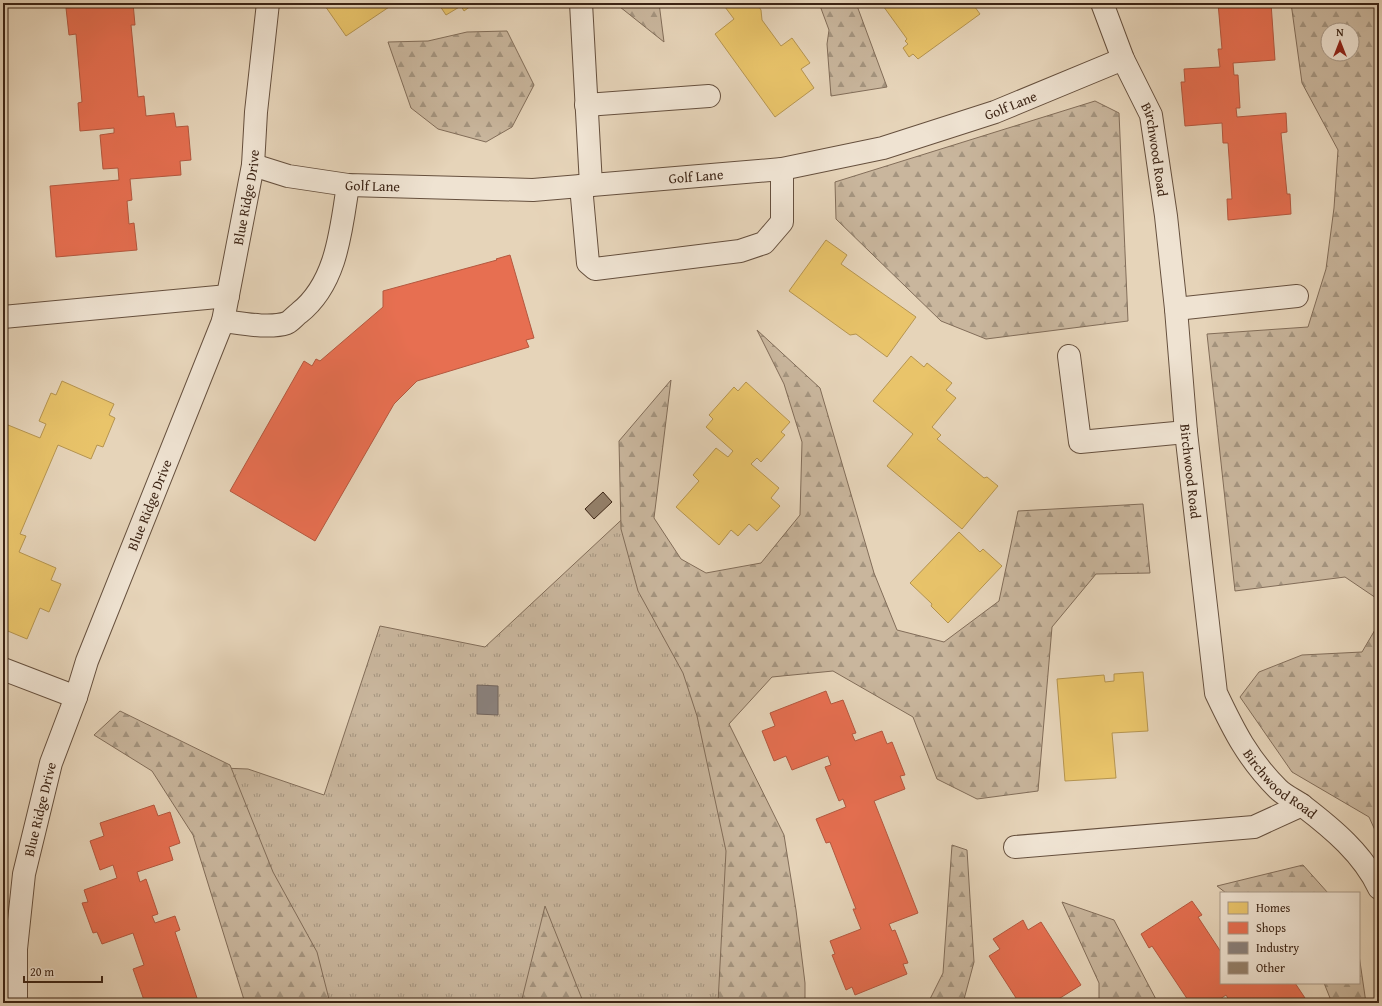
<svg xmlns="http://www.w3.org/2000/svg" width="1382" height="1006" viewBox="0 0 1382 1006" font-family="'Gentium Book Plus',serif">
	<defs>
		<pattern id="grass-tufts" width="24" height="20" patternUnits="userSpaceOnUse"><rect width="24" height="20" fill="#c9b69d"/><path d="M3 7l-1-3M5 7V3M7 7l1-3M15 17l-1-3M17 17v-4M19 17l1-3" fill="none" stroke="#a4947f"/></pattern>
		<pattern id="forest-firs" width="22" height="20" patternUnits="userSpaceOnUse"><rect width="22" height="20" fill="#c9b69d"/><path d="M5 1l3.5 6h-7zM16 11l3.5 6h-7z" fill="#a4947f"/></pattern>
	</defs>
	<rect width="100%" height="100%" fill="#e6d4b9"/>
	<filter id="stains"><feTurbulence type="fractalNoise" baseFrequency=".005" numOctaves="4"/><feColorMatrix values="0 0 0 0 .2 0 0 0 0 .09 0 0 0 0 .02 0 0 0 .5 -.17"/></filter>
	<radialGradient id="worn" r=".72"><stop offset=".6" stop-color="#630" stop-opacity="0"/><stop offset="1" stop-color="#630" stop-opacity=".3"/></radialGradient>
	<!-- grass -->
	<path fill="url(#grass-tufts)" stroke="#826d59" d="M 632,510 L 759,863 L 750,1003 L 262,1003 L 194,767 L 248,769 L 324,795 L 380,626 L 485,647 Z"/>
	<!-- forest -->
	<path fill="url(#forest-firs)" stroke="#826d59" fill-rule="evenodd" d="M 615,3 L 659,3 L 664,42 Z
		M 819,3 L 856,3 L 887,87 L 831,96 L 827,44 L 829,30 Z
		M 1291,3 L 1379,3 L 1379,600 L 1345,577 L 1235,591 L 1207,334 L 1308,327 L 1326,269 L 1334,208 L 1338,150 L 1302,83 ZM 1328,30 L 1352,30 L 1352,54 L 1328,54 Z
		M 507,31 L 534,85 L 512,127 L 486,142 L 438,129 L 411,108 L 388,42 L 428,41 L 467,32 Z
		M 1095,101 L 1119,113 L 1128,321 L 986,339 L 941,321 L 836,219 L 835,182 Z
		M 757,330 L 820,388 L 874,573 L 897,630 L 944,642 L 999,601 L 1018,511 L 1143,504 L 1150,573 L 1096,574 L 1052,627 L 1038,791 L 977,799 L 937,779 L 913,717 L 833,671 L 772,677 L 729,724 L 784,835 L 796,910 L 805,983 L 805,1003 L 718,1003 L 726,851 L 697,716 L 683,673 L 638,591 L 621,529 L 619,441 L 671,380 L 654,518 L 681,559 L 706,573 L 761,563 L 800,515 L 802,442 L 784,384 Z
		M 1379,623 L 1379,839 L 1369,817 L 1292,772 L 1240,697 L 1259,672 L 1302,655 L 1362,652 Z
		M 120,711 L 230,765 L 273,872 L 317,952 L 330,1003 L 245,1003 L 193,835 L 152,771 L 94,735 Z
		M 952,845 L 967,850 L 974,962 L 963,1003 L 928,1003 L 943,973 Z
		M 1303,865 L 1328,893 L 1226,893 L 1217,886 Z
		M 1062,902 L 1114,920 L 1158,1003 L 1099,1003 L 1099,983 Z
		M 545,906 L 582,999 L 582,1003 L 521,1003 Z
		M 1359,955 L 1366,1003 L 1332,1003 L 1324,983 L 1359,983 Z"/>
	<!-- homes -->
	<path fill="#e9c46a" stroke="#b59450" d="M 323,3 L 395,3 L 346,36 Z
		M 438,3 L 475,3 L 464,11 L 461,6 L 446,15 Z
		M 722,3 L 758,3 L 757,4 L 761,10 L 762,20 L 781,46 L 792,38 L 810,63 L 801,69 L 814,88 L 775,117 L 715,34 L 734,19 Z
		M 881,3 L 972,3 L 980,14 L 918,59 L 913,54 L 909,57 L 903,48 L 908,44 L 905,41 L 907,39 Z
		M 826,240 L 847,255 L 841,264 L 916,317 L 887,357 L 856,334 L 850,335 L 789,291 Z
		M 911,356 L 924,367 L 927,363 L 952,383 L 946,390 L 956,398 L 932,427 L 941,435 L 937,439 L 984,478 L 987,477 L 998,486 L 962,529 L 887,466 L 913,434 L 873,401 Z
		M 62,381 L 114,404 L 109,415 L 115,418 L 103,447 L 97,445 L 91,459 L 58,445 L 20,534 L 26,536 L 19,552 L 56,568 L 51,580 L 61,584 L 49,612 L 40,608 L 27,639 L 3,629 L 3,437 L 8,425 L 40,438 L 46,424 L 39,421 L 51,393 L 56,395 Z
		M 746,382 L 790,422 L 781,432 L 785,435 L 761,462 L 757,458 L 751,464 L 779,488 L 771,498 L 780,506 L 757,531 L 749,524 L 738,536 L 731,530 L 719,545 L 676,507 L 699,481 L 693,475 L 716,448 L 728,457 L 733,451 L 706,427 L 713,419 L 709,415 L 734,387 L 738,391 Z
		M 959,532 L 980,552 L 983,549 L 1002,566 L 948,623 L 931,606 L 932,604 L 910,583 Z
		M 1143,672 L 1148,731 L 1112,733 L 1116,778 L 1065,781 L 1057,679 L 1104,675 L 1105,682 L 1114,681 L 1114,674 Z"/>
	<!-- shops -->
	<path fill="#e76f51" stroke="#b4583f" d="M 108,3 L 136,3 L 133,3 L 135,25 L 131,25 L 138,97 L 144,96 L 146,116 L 174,113 L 176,127 L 188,126 L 191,160 L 180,161 L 181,175 L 130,179 L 132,200 L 127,201 L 129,224 L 134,223 L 137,250 L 56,257 L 50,186 L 119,180 L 118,168 L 103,169 L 100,135 L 114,133 L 114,128 L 80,131 L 78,103 L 82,102 L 76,34 L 69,35 L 66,8 L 108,5 Z
		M 1218,3 L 1271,3 L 1275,60 L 1233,63 L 1234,75 L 1238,75 L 1240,108 L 1236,108 L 1237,117 L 1286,113 L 1287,132 L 1281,133 L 1287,194 L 1290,194 L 1291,214 L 1228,220 L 1227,199 L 1232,199 L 1228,143 L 1223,143 L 1222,123 L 1185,126 L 1181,82 L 1185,82 L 1184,69 L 1220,67 L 1218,49 L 1222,49 Z
		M 510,255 L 534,338 L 526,340 L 529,347 L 417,381 L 394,404 L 315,541 L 230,491 L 304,361 L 312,366 L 316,359 L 320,361 L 383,307 L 383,291 L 497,260 L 496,259 Z
		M 826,691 L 831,704 L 843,700 L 856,733 L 852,734 L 855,741 L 882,731 L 887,744 L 892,742 L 905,775 L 900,776 L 905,789 L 874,801 L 918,913 L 889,924 L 892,931 L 895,930 L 908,963 L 903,964 L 907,974 L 855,995 L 852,987 L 846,990 L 832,955 L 835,954 L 830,941 L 861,929 L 853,909 L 856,909 L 830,842 L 826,843 L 816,819 L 846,807 L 843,799 L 839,801 L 825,767 L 831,765 L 828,756 L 792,770 L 786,756 L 774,761 L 762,731 L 775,726 L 770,713 Z
		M 154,805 L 158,816 L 170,812 L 180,843 L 169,847 L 173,860 L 137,872 L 140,882 L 146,879 L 158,914 L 152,916 L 155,923 L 175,916 L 180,930 L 175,932 L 198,1001 L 204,999 L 205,1003 L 145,1003 L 133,969 L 144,965 L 133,933 L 102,944 L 97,932 L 93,933 L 82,903 L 88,902 L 84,890 L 117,878 L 113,865 L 100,870 L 90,841 L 104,836 L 100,823 Z
		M 1192,901 L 1202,915 L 1198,917 L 1221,952 L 1221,983 L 1295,983 L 1305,998 L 1301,1001 L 1302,1003 L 1231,1003 L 1226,995 L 1214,1003 L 1190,1003 L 1152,946 L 1149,948 L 1141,934 Z
		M 1023,920 L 1028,930 L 1041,922 L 1081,985 L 1052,1003 L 1015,1003 L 1018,1001 L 989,956 L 1000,949 L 993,939 Z"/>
	<!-- industry -->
	<path fill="#8a817c" stroke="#73655d" d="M 477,685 L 498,686 L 498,715 L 477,714 Z"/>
	<!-- building -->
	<path fill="#94806a" stroke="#3c2415" d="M 603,492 L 612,502 L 594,519 L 585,509 Z"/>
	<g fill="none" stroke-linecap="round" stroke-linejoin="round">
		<!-- street casing -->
		<g stroke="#66503e" stroke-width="24">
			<g id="street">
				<path d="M 581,3 L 591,185"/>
				<path id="s1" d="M 1102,3 L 1123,59 L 1151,115 L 1166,216 L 1176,309 L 1186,432 L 1216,693 C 1234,731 1248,759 1278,789 C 1285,796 1295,800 1303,806 C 1333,829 1363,854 1379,888"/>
				<path d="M 586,105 L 709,96"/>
				<path id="s2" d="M 253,165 L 288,176 L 348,185 L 533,190 L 782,169 L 883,148 L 995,112 L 1123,59"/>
				<path d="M 581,186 L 588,263 L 595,269 L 740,251 L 764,243 L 782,222 L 782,169"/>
				<path d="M 1176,309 L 1297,296"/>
				<path d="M 3,317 L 228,296"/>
				<path d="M 223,321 C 240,323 269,329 287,323 C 291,321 295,316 299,313 C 337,283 341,230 348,185"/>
				<path d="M 1069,356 L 1080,442 L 1186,432"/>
				<path d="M 3,669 L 76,697"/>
				<path d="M 1015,847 L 1254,827 L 1302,805"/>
				<path id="s3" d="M 16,1003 L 16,949 L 24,874 L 51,763 L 76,697 L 87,661 L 223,321 L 253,165 L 256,112 L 268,3"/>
			</g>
		</g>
		<!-- street -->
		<use href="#street" stroke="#efe3d2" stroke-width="22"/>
	</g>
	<g text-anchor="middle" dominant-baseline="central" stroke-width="4" stroke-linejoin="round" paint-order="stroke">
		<!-- street labels -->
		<g font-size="14" fill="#3c2415" stroke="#efe3d2">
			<text stroke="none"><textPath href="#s2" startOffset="770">Golf Lane</textPath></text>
			<text stroke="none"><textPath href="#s1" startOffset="157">Birchwood Road</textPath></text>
			<text stroke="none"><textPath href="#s2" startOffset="446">Golf Lane</textPath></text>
			<text stroke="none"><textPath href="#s2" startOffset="122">Golf Lane</textPath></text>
			<text stroke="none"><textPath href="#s3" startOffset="844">Blue Ridge Drive</textPath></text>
			<text stroke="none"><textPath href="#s1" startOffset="481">Birchwood Road</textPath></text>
			<text stroke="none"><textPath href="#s3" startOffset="520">Blue Ridge Drive</textPath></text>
			<text stroke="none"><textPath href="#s1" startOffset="817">Birchwood Road</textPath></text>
			<text stroke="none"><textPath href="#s3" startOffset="196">Blue Ridge Drive</textPath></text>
		</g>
	</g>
	<!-- margin -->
	<rect width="1382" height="1006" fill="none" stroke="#e6d4b9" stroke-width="16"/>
	<rect x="4" y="4" width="1374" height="998" fill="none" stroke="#3c2415" stroke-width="2"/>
	<rect x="8" y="8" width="1366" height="990" fill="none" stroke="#3c2415"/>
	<!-- legend -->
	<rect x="1220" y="892" width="140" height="92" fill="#efe3d2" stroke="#a79786"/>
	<rect x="1228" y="902" width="20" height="12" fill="#e9c46a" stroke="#a79786"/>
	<text x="1256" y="912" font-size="12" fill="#3c2415">Homes</text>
	<rect x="1228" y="922" width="20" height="12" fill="#e76f51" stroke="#a79786"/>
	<text x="1256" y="932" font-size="12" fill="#3c2415">Shops</text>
	<rect x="1228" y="942" width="20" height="12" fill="#8a817c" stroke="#a79786"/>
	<text x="1256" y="952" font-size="12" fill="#3c2415">Industry</text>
	<rect x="1228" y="962" width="20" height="12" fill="#94806a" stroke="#a79786"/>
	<text x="1256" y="972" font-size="12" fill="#3c2415">Other</text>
	<!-- north arrow -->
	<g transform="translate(1340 42)"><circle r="19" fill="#efe3d2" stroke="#a79786"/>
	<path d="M0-3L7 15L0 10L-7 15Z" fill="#8f2418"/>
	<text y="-6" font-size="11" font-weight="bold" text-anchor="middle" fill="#3c2415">N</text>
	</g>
	<!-- scale -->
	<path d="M24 976v6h78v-6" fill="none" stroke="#3c2415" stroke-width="2"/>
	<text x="30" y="976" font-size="12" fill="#3c2415" stroke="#efe3d2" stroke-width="3" paint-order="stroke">20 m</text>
	<rect width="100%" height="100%" filter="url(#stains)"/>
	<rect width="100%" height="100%" fill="url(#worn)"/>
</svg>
